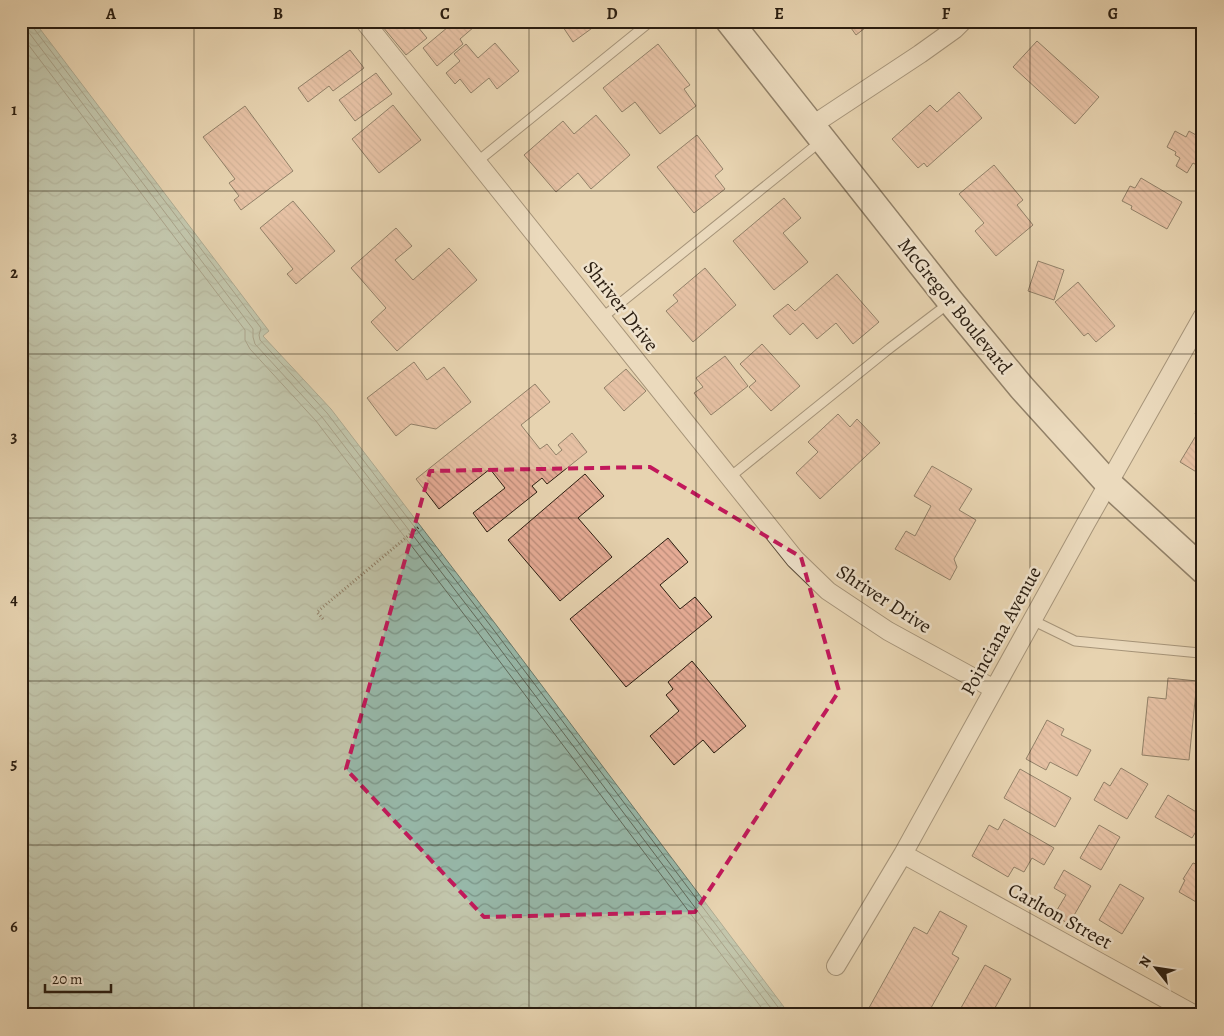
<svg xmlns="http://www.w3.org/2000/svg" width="1224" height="1036" viewBox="0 0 1224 1036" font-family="Alegreya,serif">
	<defs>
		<pattern id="water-waves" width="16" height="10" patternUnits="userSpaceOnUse" patternTransform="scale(1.25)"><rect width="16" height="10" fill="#97b8a9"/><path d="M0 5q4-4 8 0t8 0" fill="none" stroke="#7b9588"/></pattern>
		<pattern id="building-back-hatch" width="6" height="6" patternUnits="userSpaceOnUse" patternTransform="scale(1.25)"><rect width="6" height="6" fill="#e5ab95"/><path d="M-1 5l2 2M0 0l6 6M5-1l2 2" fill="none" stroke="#ba8b78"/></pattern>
	</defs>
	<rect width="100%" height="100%" fill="#e7d3b0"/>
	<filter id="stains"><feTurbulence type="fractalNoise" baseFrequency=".004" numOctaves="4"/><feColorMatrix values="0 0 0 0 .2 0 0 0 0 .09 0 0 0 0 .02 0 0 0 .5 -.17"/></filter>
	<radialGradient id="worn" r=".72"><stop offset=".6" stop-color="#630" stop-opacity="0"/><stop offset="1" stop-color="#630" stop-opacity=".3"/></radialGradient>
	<!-- water -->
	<path fill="url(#water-waves)" stroke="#6b7a6c" d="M 21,21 L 34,21 L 269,331 L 263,336 L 331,409 L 494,622 L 790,1015 L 21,1015 Z"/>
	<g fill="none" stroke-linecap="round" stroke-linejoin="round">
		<!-- shore -->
		<path stroke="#606a5c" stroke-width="1" d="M 25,21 L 27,30 L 253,329 L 253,337 L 255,344 L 322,417 L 485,629 L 776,1015
			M 31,21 L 32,26 L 261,328 L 259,335 L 260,340 L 327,413 L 490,625 L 784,1015
			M 21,35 L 245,330 L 245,340 L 250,349 L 316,421 L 479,634 L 767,1015"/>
	</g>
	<!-- building -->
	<path fill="url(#building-back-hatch)" stroke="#2a1d10" d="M 378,21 L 413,21 L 427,38 L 406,55 Z
		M 449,21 L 481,21 L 460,39 L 463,44 L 437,66 L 423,48 L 448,27 L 446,24 Z
		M 559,21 L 591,21 L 595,26 L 573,42 Z
		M 846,21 L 874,21 L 856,35 Z
		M 1037,41 L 1099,97 L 1075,124 L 1013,67 Z
		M 495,43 L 519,71 L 497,89 L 489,78 L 471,93 L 460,79 L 455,84 L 446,73 L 460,61 L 454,54 L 466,44 L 478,58 Z
		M 658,44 L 690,85 L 684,89 L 696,106 L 660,134 L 635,102 L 622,112 L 603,88 Z
		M 350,50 L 364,68 L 333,91 L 329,86 L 308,102 L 298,88 Z
		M 376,73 L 392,94 L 355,121 L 339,100 Z
		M 959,92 L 982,118 L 927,167 L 924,163 L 918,168 L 892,139 L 930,105 L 937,112 Z
		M 393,105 L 421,140 L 379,173 L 352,139 Z
		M 245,106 L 293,171 L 241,210 L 234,200 L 239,196 L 229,183 L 235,179 L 203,137 Z
		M 596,115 L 630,155 L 591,189 L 578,173 L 556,192 L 524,155 L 563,121 L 574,134 Z
		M 1175,131 L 1186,137 L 1189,131 L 1203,139 L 1202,168 L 1193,163 L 1187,173 L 1176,166 L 1180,158 L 1175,155 L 1176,152 L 1167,147 Z
		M 697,135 L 723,169 L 715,176 L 725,189 L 694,213 L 657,167 Z
		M 994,165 L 1023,200 L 1017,205 L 1033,225 L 996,256 L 975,231 L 984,223 L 959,194 Z
		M 1141,178 L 1182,202 L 1167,229 L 1131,209 L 1132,206 L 1122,201 L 1130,186 L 1135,188 Z
		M 784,198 L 801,218 L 783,233 L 808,262 L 774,290 L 733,241 Z
		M 293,201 L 335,251 L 296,284 L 287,274 L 293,269 L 260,228 Z
		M 396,228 L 412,246 L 395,260 L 413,280 L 449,248 L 477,280 L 397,351 L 371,322 L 386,308 L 351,268 Z
		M 1038,261 L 1064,270 L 1054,300 L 1028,291 Z
		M 705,268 L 736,305 L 693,342 L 666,311 L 678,301 L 673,295 Z
		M 837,274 L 879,322 L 853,344 L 836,323 L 817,339 L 803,323 L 790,335 L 773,316 L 788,304 L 795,311 Z
		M 1078,282 L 1115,326 L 1096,342 L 1088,333 L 1084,336 L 1055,302 Z
		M 762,344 L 800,386 L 771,411 L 749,387 L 756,381 L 740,364 Z
		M 725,356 L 748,386 L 711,415 L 694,393 L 703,387 L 696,378 Z
		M 414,362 L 427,380 L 444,367 L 471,402 L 436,429 L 411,424 L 396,436 L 367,398 Z
		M 626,369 L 646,391 L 624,411 L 604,388 Z
		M 535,384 L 550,402 L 521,425 L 540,449 L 547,444 L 556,455 L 562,450 L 558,445 L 572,433 L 587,452 L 547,484 L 542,478 L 532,486 L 537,492 L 487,532 L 473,513 L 505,488 L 490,469 L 439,509 L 416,479 Z
		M 1203,401 L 1203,419 L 1195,414 Z
		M 838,414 L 850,427 L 857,419 L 880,443 L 820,499 L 796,473 L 818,452 L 808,442 Z
		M 1203,424 L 1203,476 L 1180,462 Z
		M 932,466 L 972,489 L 959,510 L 976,520 L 954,559 L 957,567 L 950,580 L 895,549 L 906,531 L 915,536 L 931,506 L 914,496 Z
		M 585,474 L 604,496 L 578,518 L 612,557 L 560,601 L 508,540 Z
		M 668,538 L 688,562 L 660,585 L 680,609 L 695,597 L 712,617 L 626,687 L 570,619 Z
		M 692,661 L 746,726 L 714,753 L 703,740 L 674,765 L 650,736 L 679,711 L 666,695 L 673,689 L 668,682 Z
		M 1168,678 L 1197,681 L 1189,760 L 1142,755 L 1148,697 L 1166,699 Z
		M 1047,720 L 1064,729 L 1061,735 L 1091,750 L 1077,776 L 1050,762 L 1046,770 L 1026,759 Z
		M 1121,768 L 1148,784 L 1127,819 L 1094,800 L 1104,782 L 1110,786 Z
		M 1020,769 L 1071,798 L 1055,827 L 1004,798 Z
		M 1168,795 L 1203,816 L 1203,820 L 1192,838 L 1155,817 Z
		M 1004,819 L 1054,848 L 1044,865 L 1032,858 L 1024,872 L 1014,867 L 1008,877 L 972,856 L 989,825 L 998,830 Z
		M 1099,825 L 1120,837 L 1101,870 L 1080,858 Z
		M 1203,852 L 1203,906 L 1179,892 L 1185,880 L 1183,879 L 1193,863 L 1196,864 Z
		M 1064,870 L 1091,886 L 1069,924 L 1054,915 L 1066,895 L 1054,888 Z
		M 1120,884 L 1144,898 L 1122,934 L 1099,920 Z
		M 940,911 L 967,926 L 952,954 L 959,958 L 927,1015 L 865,1015 L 914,927 L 927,934 Z
		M 985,965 L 1011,979 L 991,1015 L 957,1015 Z"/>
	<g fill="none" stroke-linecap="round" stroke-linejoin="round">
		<!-- lane casing -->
		<g stroke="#594a38" stroke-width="11">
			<path id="lane" d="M 478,161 L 651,21
				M 603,317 L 820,142
				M 730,477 L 890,348 L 948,304
				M 1032,620 L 1075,641 L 1200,653 L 1203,652"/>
		</g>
		<!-- street casing -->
		<g stroke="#594a38" stroke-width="20">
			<path id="street" d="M 364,21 L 795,559 L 828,591 L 888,631 L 994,689
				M 811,126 L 920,54 L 955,29 L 963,21
				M 903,854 L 1195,1015
				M 836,966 L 903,854 L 1086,523 L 1203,316"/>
		</g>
		<!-- secondary casing -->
		<g stroke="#2a1d10" stroke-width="29">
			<path id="secondary" d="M 729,21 L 951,302 L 1022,388 L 1108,483 L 1203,570"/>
		</g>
		<!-- path -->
		<path stroke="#2a1d10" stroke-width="3" stroke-dasharray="1 2.5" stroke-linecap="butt" d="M 323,619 L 317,612 L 420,526"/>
		<!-- lane -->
		<use href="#lane" stroke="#efe2cc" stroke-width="9"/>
		<!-- street -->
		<use href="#street" stroke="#efe2cc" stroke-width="18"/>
		<!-- secondary -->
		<use href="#secondary" stroke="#efe2cc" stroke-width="26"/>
	</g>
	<!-- marked area -->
	<path d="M0 0H1224V1036H0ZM 650,467 L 801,557 L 839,691 L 695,912 L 484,917 L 346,769 L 430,471 Z" fill="#e7d3b0" fill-opacity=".55" fill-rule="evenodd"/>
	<path fill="none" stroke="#c2185b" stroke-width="4" stroke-dasharray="10 6" stroke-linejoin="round" d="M 650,467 L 801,557 L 839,691 L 695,912 L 484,917 L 346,769 L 430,471 Z"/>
	<!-- grid -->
	<path fill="none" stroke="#2a1d10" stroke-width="1" stroke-opacity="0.55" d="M 194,21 L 194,1015M 362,21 L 362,1015M 529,21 L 529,1015M 696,21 L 696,1015M 862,21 L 862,1015M 1030,21 L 1030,1015M 21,191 L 1203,191M 21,354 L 1203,354M 21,518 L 1203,518M 21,681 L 1203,681M 21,845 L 1203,845"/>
	<g text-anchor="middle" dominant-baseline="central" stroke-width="5" stroke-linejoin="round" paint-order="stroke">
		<!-- street labels -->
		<g font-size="20" fill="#2a1d10" stroke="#efe2cc">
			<text transform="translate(621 306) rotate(52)">Shriver Drive</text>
			<text transform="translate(955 306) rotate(51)">McGregor Boulevard</text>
			<text transform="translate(884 599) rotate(33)">Shriver Drive</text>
			<text transform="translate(1001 631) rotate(-61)">Poinciana Avenue</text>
			<text transform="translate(1060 916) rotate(29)">Carlton Street</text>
		</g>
	</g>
	<!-- margin -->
	<rect width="1224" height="1036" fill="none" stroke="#e7d3b0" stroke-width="55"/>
	<!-- north arrow -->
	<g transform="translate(1156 968) rotate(300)" stroke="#efe2cc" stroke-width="4" paint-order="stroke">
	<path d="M0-4L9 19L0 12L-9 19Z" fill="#2a1d10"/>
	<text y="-8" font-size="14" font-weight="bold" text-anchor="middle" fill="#2a1d10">N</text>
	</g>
	<!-- scale -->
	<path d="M45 984v8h66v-8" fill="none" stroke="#2a1d10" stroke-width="2.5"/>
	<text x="52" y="984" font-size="15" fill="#2a1d10" stroke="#efe2cc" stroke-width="4" paint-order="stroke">20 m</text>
	<rect x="28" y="28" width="1168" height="980" fill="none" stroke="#2a1d10" stroke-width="2"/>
	<g font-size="16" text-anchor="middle" font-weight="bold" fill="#2a1d10">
		<text x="111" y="19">A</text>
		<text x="278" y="19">B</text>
		<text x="445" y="19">C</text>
		<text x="612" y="19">D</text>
		<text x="779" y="19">E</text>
		<text x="946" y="19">F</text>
		<text x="1113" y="19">G</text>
		<text x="14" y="115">1</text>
		<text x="14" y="278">2</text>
		<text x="14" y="442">3</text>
		<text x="14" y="605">4</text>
		<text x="14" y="769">5</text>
		<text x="14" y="932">6</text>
	</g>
	<rect width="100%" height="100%" filter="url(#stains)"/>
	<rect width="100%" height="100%" fill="url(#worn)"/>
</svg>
